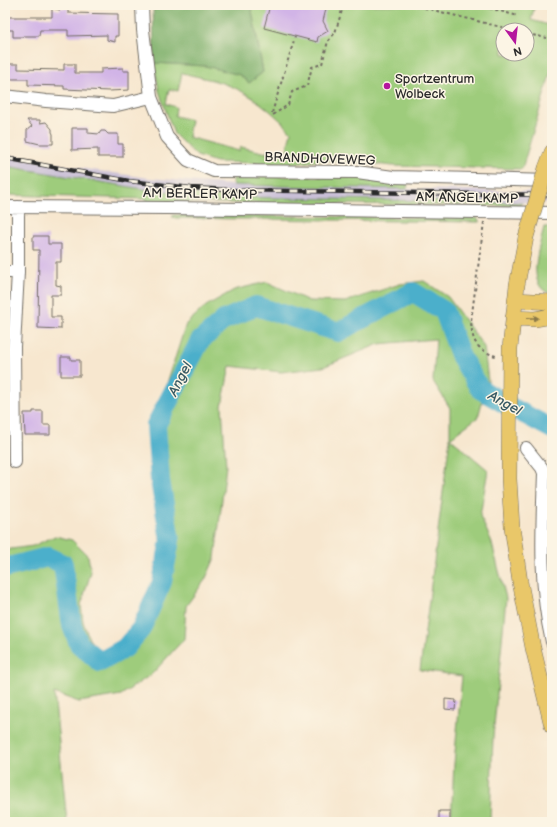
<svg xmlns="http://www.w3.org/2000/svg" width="557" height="827" viewBox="0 0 557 827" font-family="'Balsamiq Sans',sans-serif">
	<rect width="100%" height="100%" fill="#fcf5e5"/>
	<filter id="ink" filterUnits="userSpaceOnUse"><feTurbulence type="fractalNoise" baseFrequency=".025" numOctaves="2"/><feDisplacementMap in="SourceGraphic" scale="8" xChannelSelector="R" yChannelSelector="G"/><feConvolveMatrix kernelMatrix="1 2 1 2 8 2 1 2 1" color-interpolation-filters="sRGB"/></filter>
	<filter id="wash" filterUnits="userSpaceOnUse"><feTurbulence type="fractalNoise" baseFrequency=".012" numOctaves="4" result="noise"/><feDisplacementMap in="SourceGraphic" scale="16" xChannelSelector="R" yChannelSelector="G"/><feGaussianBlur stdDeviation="0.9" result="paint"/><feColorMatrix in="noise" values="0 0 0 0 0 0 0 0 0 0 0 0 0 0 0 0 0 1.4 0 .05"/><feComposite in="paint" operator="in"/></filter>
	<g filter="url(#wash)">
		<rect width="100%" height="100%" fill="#f7e7cf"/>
		<!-- industrial -->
		<path fill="#c9bfd7" d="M 5,155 L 92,170 L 149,178 L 233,185 L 552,192 L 552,203 L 231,197 L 148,190 L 5,166 Z"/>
		<!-- green -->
		<path fill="#9ecc7b" stroke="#647c53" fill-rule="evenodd" d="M 251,5 L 535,5 L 531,20 L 552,26 L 552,68 L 522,169 L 393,166 L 355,162 L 324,160 L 292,164 L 216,162 L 197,156 L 174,134 L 159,91 L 154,63 L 206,66 L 240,75 L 249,83 L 263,72 ZM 503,30 L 527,30 L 527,54 L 503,54 ZM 182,73 C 202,78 223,81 241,91 C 256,98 281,119 291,132 L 286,154 L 268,149 L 267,153 L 241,147 L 239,151 L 188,137 L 191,120 L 175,116 L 176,107 L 166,104 L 169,89 L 178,91 Z
			M 5,166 L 148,190 L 231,197 L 522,203 L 521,206 L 147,202 L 147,199 L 5,195 Z
			M 233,176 L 353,177 L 408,184 L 407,189 L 233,185 Z
			M 173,215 L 477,218 L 480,222 L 173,218 Z
			M 544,227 L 552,227 L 552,294 C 524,287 540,246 544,227 Z
			M 424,281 L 448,297 L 484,347 L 488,381 L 478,417 L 450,438 L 488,470 L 480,516 L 491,540 L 506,598 L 493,737 L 490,822 L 451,822 L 454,764 L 462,676 L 420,670 L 450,438 L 450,408 L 433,381 L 436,339 L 379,344 L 323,367 L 281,372 L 230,366 L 222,406 L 226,466 L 215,558 L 205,580 L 186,606 L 184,639 L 152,674 L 121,695 L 79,702 L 54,693 L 67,822 L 5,822 L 5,552 L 11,549 L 33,546 L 55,536 L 72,540 L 88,556 L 91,572 L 81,605 L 83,622 L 89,639 L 100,652 L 125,648 L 141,629 L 162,582 L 170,540 L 160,480 L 156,425 L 160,405 L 186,324 L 206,306 L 234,290 L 267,282 L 309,301 L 345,302 L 400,284 Z"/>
		<!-- forest -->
		<path fill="#7eb06b" stroke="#546e4b" d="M 153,5 L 251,5 L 263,72 L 249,83 L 240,75 L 206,66 L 154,63 Z"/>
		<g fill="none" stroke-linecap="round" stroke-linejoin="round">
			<!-- river -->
			<path stroke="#4cafcb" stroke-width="20" d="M 5,568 L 48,557 L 63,564 L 72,626 L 79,644 L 100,662 L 125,648 L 141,629 L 162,582 L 170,540 L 160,480 L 156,425 L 200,341 L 224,320 L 256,306 L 338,332 L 413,292 L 444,311 L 461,357 L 480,389 L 509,406 L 552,429"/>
		</g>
		<g id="blocks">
			<!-- building -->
			<path fill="#d1b4e7" d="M 270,5 L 327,5 L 323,21 L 328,31 L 318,37 L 317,42 L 264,28 Z
				M 52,8 L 60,10 L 60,8 L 68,8 L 68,13 L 118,14 L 118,36 L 115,36 L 115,42 L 107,40 L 107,35 L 68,36 L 68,30 L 40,30 L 39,36 L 23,36 L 23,37 L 13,37 L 13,30 L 6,30 L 6,17 L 52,17 Z
				M 5,64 L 18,64 L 18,69 L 64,70 L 64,64 L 75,64 L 75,73 L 101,73 L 101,69 L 123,68 L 123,71 L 129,71 L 129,90 L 109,91 L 64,89 L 64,86 L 28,85 L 28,79 L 5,79 Z
				M 27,120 L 40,120 L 40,123 L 46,122 L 52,129 L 52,132 L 53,134 L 53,144 L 40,144 L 27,141 L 27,130 L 32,126 Z
				M 72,128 L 88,128 L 88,133 L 99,134 L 101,131 L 105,131 L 108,134 L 118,134 L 118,144 L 123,144 L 123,157 L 98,157 L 98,149 L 72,150 Z
				M 33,236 L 48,236 L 48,244 L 61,244 L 61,262 L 56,262 L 56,285 L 61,286 L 61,295 L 51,295 L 51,317 L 61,317 L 61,329 L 38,328 L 39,250 L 33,250 Z
				M 61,357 L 71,357 L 71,360 L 80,360 L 80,376 L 61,376 Z
				M 33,411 L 43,411 L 43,425 L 50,425 L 50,435 L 25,435 L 24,413 L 33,413 Z
				M 445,699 L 456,700 L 455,710 L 445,709 Z
				M 439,811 L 450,811 L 450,822 L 439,822 Z"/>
		</g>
	</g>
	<g filter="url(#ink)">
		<use href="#blocks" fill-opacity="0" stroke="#726d64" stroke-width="1"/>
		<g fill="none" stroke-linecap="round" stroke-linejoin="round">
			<!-- minor casing -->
			<g stroke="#726d64" stroke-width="14">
				<path id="minor" d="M 142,5 L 143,30 L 151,97 L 167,137 L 188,160 L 214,171 L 357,172 L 393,177 L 552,181
					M 5,96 L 46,101 L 113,106 L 151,97
					M 5,207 L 167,208 L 552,213
					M 5,272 L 18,272
					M 526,448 L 542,468 L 544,473 C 542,529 539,587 552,642
					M 15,462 L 14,347 L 18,272 L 18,207"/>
			</g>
			<!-- major casing -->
			<g stroke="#726d64" stroke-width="16">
				<path id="major" d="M 546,168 L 552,152
					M 526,237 L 517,285 L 510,348 L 509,479 L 512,527 L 520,582 L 533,648 L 552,726
					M 515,300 L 552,302
					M 513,318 L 535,319 L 552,316"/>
			</g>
			<!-- path -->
			<path stroke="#726d64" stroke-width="2" stroke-dasharray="3 3" stroke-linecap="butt" d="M 413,5 L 513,30
				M 478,5 L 518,16
				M 527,34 L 547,38
				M 272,113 L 295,37
				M 273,115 L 288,105 L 292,92 L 307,86 L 312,67 L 322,64 L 328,41 L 335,33 L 343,7 L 342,5
				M 484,222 L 471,321 C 472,335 473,345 486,352 C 490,354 493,356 498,356"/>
			<!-- minor -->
			<use href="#minor" stroke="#fff" stroke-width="12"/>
			<!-- major -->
			<use href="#major" stroke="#e9c769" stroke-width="15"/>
			<!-- rail casing -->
			<g stroke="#2b2b2b" stroke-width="4.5">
				<path id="rail" d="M 5,158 L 129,181 L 191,188 L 232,190 L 552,195"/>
			</g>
			<!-- rail -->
			<use href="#rail" stroke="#fcf5e5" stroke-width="3" stroke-dasharray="9" stroke-linecap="butt"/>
			<!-- major-bridge casing -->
			<g stroke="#726d64" stroke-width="16" stroke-linecap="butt">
				<path id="major-bridge" d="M 526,237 L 546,168"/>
			</g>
			<!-- major-bridge -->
			<use href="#major-bridge" stroke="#e9c769" stroke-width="15"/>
		</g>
		<!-- one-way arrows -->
		<defs><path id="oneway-solid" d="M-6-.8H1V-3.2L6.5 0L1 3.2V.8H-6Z"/></defs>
		<use fill="#8a794a" href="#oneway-solid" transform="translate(533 318) rotate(-1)"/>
	</g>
	<!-- markers -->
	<circle fill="#b5179e" stroke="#fcf5e5" stroke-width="1.5" cx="387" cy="86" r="4"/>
	<g text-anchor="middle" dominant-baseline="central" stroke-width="3" stroke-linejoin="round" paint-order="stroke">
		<!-- poi labels -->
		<g font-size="13" fill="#2b2b2b" stroke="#fcf5e5" text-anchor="start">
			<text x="395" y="79">Sportzentrum<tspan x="395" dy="15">Wolbeck</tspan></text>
		</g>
		<!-- street labels -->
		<g font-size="13" fill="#2b2b2b" stroke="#fcf5e5">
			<text transform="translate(320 159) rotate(2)">BRANDHOVEWEG</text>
			<text transform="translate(200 194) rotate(1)">AM BERLER KAMP</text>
			<text transform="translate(467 198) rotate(1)">AM ANGELKAMP</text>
		</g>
		<!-- water labels -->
		<g font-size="14" font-style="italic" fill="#375963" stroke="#fcf5e5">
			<text transform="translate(180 379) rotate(-63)">Angel</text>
			<text transform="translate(505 403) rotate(29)">Angel</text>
		</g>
	</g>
	<!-- margin -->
	<rect width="557" height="827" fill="none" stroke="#fcf5e5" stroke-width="20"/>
	<!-- north arrow -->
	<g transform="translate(515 42) rotate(165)"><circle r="19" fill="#fcf5e5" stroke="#a8a49b"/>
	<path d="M0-3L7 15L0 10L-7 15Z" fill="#b5179e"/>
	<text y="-6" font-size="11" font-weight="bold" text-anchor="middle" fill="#2b2b2b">N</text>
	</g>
</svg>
